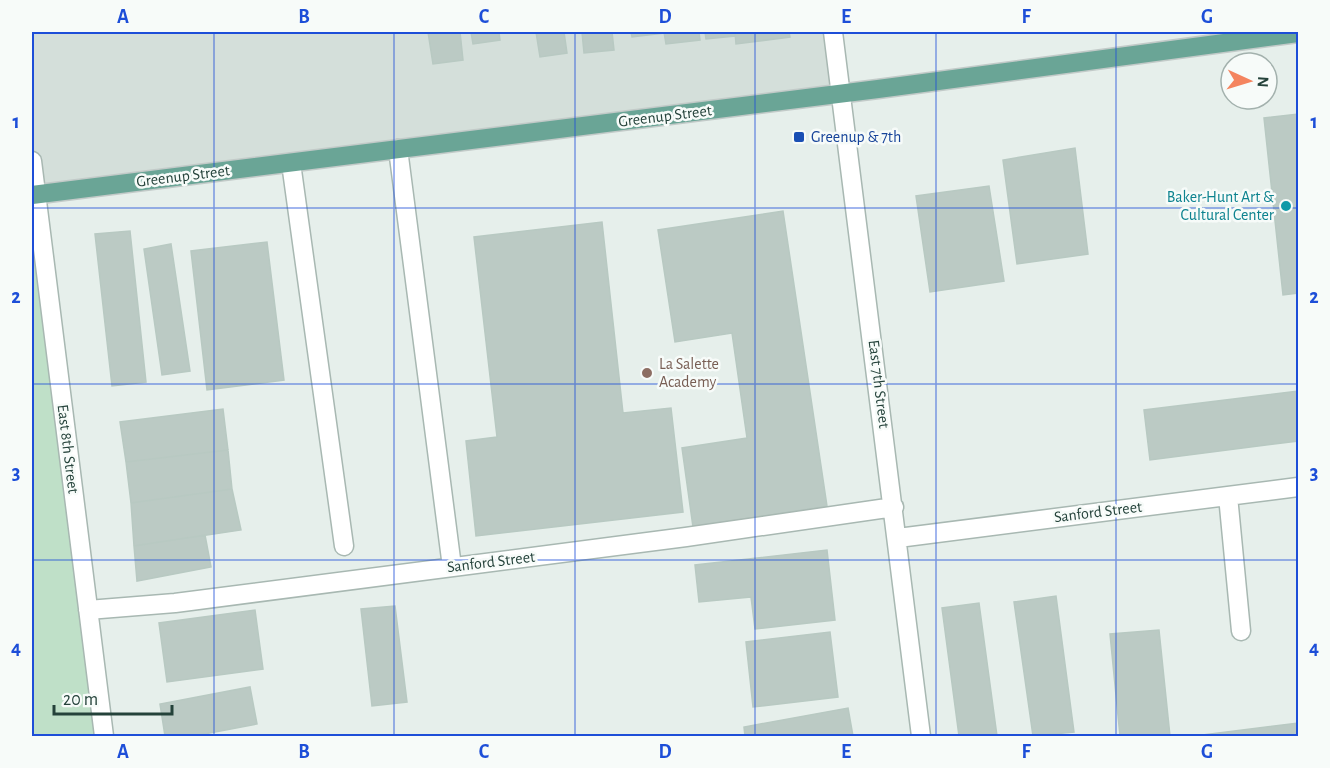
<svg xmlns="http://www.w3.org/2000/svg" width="1330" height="768" viewBox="0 0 1330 768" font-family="'Alegreya Sans',sans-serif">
	<rect width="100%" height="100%" fill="#e6efeb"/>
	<!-- built -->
	<path fill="#d4dfda" d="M 32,32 L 833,32 L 842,94 L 36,195 L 32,161 Z"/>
	<!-- green -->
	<path fill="#bfe0c8" d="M 32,195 L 104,736 L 32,736 Z"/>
	<!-- building -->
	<path fill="#bbcac4" stroke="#b8c9c2" stroke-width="1.5" d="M 428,32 L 460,32 L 463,60 L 433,64 Z
		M 471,32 L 499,32 L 500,40 L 473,44 Z
		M 536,32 L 564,32 L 567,53 L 540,57 Z
		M 582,32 L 612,32 L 614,50 L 584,53 Z
		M 631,32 L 664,32 L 664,33 L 632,37 Z
		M 664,32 L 699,32 L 700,40 L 666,44 Z
		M 705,32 L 735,32 L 735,36 L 706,39 Z
		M 735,32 L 789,32 L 790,37 L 736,44 Z
		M 1298,114 L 1298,293 L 1283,295 L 1264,118 Z
		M 1075,148 L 1088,254 L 1017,264 L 1003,160 Z
		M 989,186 L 1004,281 L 930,292 L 916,196 Z
		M 783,211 L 827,506 L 693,527 L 682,448 L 747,438 L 732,333 L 675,342 L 658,230 Z
		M 602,222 L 623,413 L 671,408 L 683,512 L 476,536 L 466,441 L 497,437 L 474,237 Z
		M 130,231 L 146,382 L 112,386 L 95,234 Z
		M 267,242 L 284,380 L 207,390 L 191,251 Z
		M 171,244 L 190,371 L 162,375 L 144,249 Z
		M 1298,391 L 1298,441 L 1150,460 L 1144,410 Z
		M 223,409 L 228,450 L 126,462 L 120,422 Z
		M 228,450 L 232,489 L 131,503 L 126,462 Z
		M 232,489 L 241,530 L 134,546 L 131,503 Z
		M 205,535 L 211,567 L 137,581 L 134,546 Z
		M 827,550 L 835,620 L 755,629 L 751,597 L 699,602 L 695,565 Z
		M 1056,596 L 1074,732 L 1033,736 L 1014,602 Z
		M 979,603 L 997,736 L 959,736 L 942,608 Z
		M 395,606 L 407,702 L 372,706 L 361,609 Z
		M 255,610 L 263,669 L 167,682 L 159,623 Z
		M 1159,630 L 1170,736 L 1120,736 L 1110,634 Z
		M 830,632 L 838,697 L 753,707 L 746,642 Z
		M 250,687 L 257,724 L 194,736 L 165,736 L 160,704 Z
		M 848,708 L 853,736 L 745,736 L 744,727 Z
		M 1298,723 L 1298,736 L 1203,736 L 1202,735 Z"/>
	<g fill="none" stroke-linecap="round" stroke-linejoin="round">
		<!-- minor casing -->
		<g stroke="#a8b8b2" stroke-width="21">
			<path id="minor" d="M 833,32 L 921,736
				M 398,149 L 452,567
				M 32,161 L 104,736
				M 291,163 L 344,546
				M 1228,496 L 1241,631
				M 898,538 L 1298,487
				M 88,610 L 175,603 L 686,537 L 894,507"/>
		</g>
		<!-- major casing -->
		<g stroke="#c2cac8" stroke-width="21">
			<path id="major" d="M 32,195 L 878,89 L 1298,33"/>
		</g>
		<!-- minor -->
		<use href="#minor" stroke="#fff" stroke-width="18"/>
		<!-- major -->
		<use href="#major" stroke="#6aa596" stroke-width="18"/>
	</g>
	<!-- grid -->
	<path fill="none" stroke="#1d4ed8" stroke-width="1.5" stroke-opacity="0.55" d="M 214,32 L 214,736M 394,32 L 394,736M 575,32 L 575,736M 755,32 L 755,736M 936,32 L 936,736M 1116,32 L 1116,736M 32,208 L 1298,208M 32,384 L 1298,384M 32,560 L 1298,560"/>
	<!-- markers -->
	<rect fill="#1a4fb4" stroke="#f7fbf9" stroke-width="2" x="793" y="131" width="12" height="12" rx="3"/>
	<circle fill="#0f9aa8" stroke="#f7fbf9" stroke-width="2" cx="1286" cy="206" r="6"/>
	<circle fill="#8d6e63" stroke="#f7fbf9" stroke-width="2" cx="647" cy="373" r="6"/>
	<g text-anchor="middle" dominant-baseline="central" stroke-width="5" stroke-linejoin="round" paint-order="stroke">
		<!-- street labels -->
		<g font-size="16" fill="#24423a" stroke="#f7fbf9">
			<text transform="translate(665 116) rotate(-7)">Greenup Street</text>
			<text transform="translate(183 176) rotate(-7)">Greenup Street</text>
			<text transform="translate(879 384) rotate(83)">East 7th Street</text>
			<text transform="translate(68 449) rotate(83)">East 8th Street</text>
			<text transform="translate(1098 512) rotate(-7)">Sanford Street</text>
			<text transform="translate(491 562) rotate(-7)">Sanford Street</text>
		</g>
		<!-- transit labels -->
		<g font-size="16" fill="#164399" stroke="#f7fbf9" text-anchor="start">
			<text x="811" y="137">Greenup &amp; 7th</text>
		</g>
		<!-- culture labels -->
		<g font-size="16" fill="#0d838f" stroke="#f7fbf9" text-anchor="end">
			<text x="1274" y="197">Baker-Hunt Art &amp;<tspan x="1274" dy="18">Cultural Center</tspan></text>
		</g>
		<!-- education labels -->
		<g font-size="16" fill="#785e54" stroke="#f7fbf9" text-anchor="start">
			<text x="659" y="364">La Salette<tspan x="659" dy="18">Academy</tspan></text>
		</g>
	</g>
	<!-- border -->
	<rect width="1330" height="768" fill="none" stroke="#f7fbf9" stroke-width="66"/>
	<!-- north arrow -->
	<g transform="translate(1249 81) rotate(94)"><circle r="28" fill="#f7fbf9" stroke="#a3b1ad" stroke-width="1.5"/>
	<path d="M0-4.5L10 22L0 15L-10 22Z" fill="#f4845f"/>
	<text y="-9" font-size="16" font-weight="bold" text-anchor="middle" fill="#24423a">N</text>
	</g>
	<!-- scale -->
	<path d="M54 705v9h118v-9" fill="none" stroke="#24423a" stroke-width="3"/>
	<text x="63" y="705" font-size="18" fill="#24423a" stroke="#f7fbf9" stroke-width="4.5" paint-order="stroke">20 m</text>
	<rect x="33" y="33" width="1264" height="702" fill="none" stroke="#1d4ed8" stroke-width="2"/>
	<g font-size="20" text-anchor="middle" font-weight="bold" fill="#1d4ed8">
		<text x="123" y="23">A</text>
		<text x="304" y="23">B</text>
		<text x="484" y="23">C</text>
		<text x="665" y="23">D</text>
		<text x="846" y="23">E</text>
		<text x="1026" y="23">F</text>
		<text x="1207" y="23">G</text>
		<text x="16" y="128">1</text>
		<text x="1314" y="128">1</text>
		<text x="16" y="303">2</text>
		<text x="1314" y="303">2</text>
		<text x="16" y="479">3</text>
		<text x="1314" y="479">3</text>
		<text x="16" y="654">4</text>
		<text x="1314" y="654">4</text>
		<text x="123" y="758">A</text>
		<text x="304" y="758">B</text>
		<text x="484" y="758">C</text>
		<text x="665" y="758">D</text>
		<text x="846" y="758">E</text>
		<text x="1026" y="758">F</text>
		<text x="1207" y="758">G</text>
	</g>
</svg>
